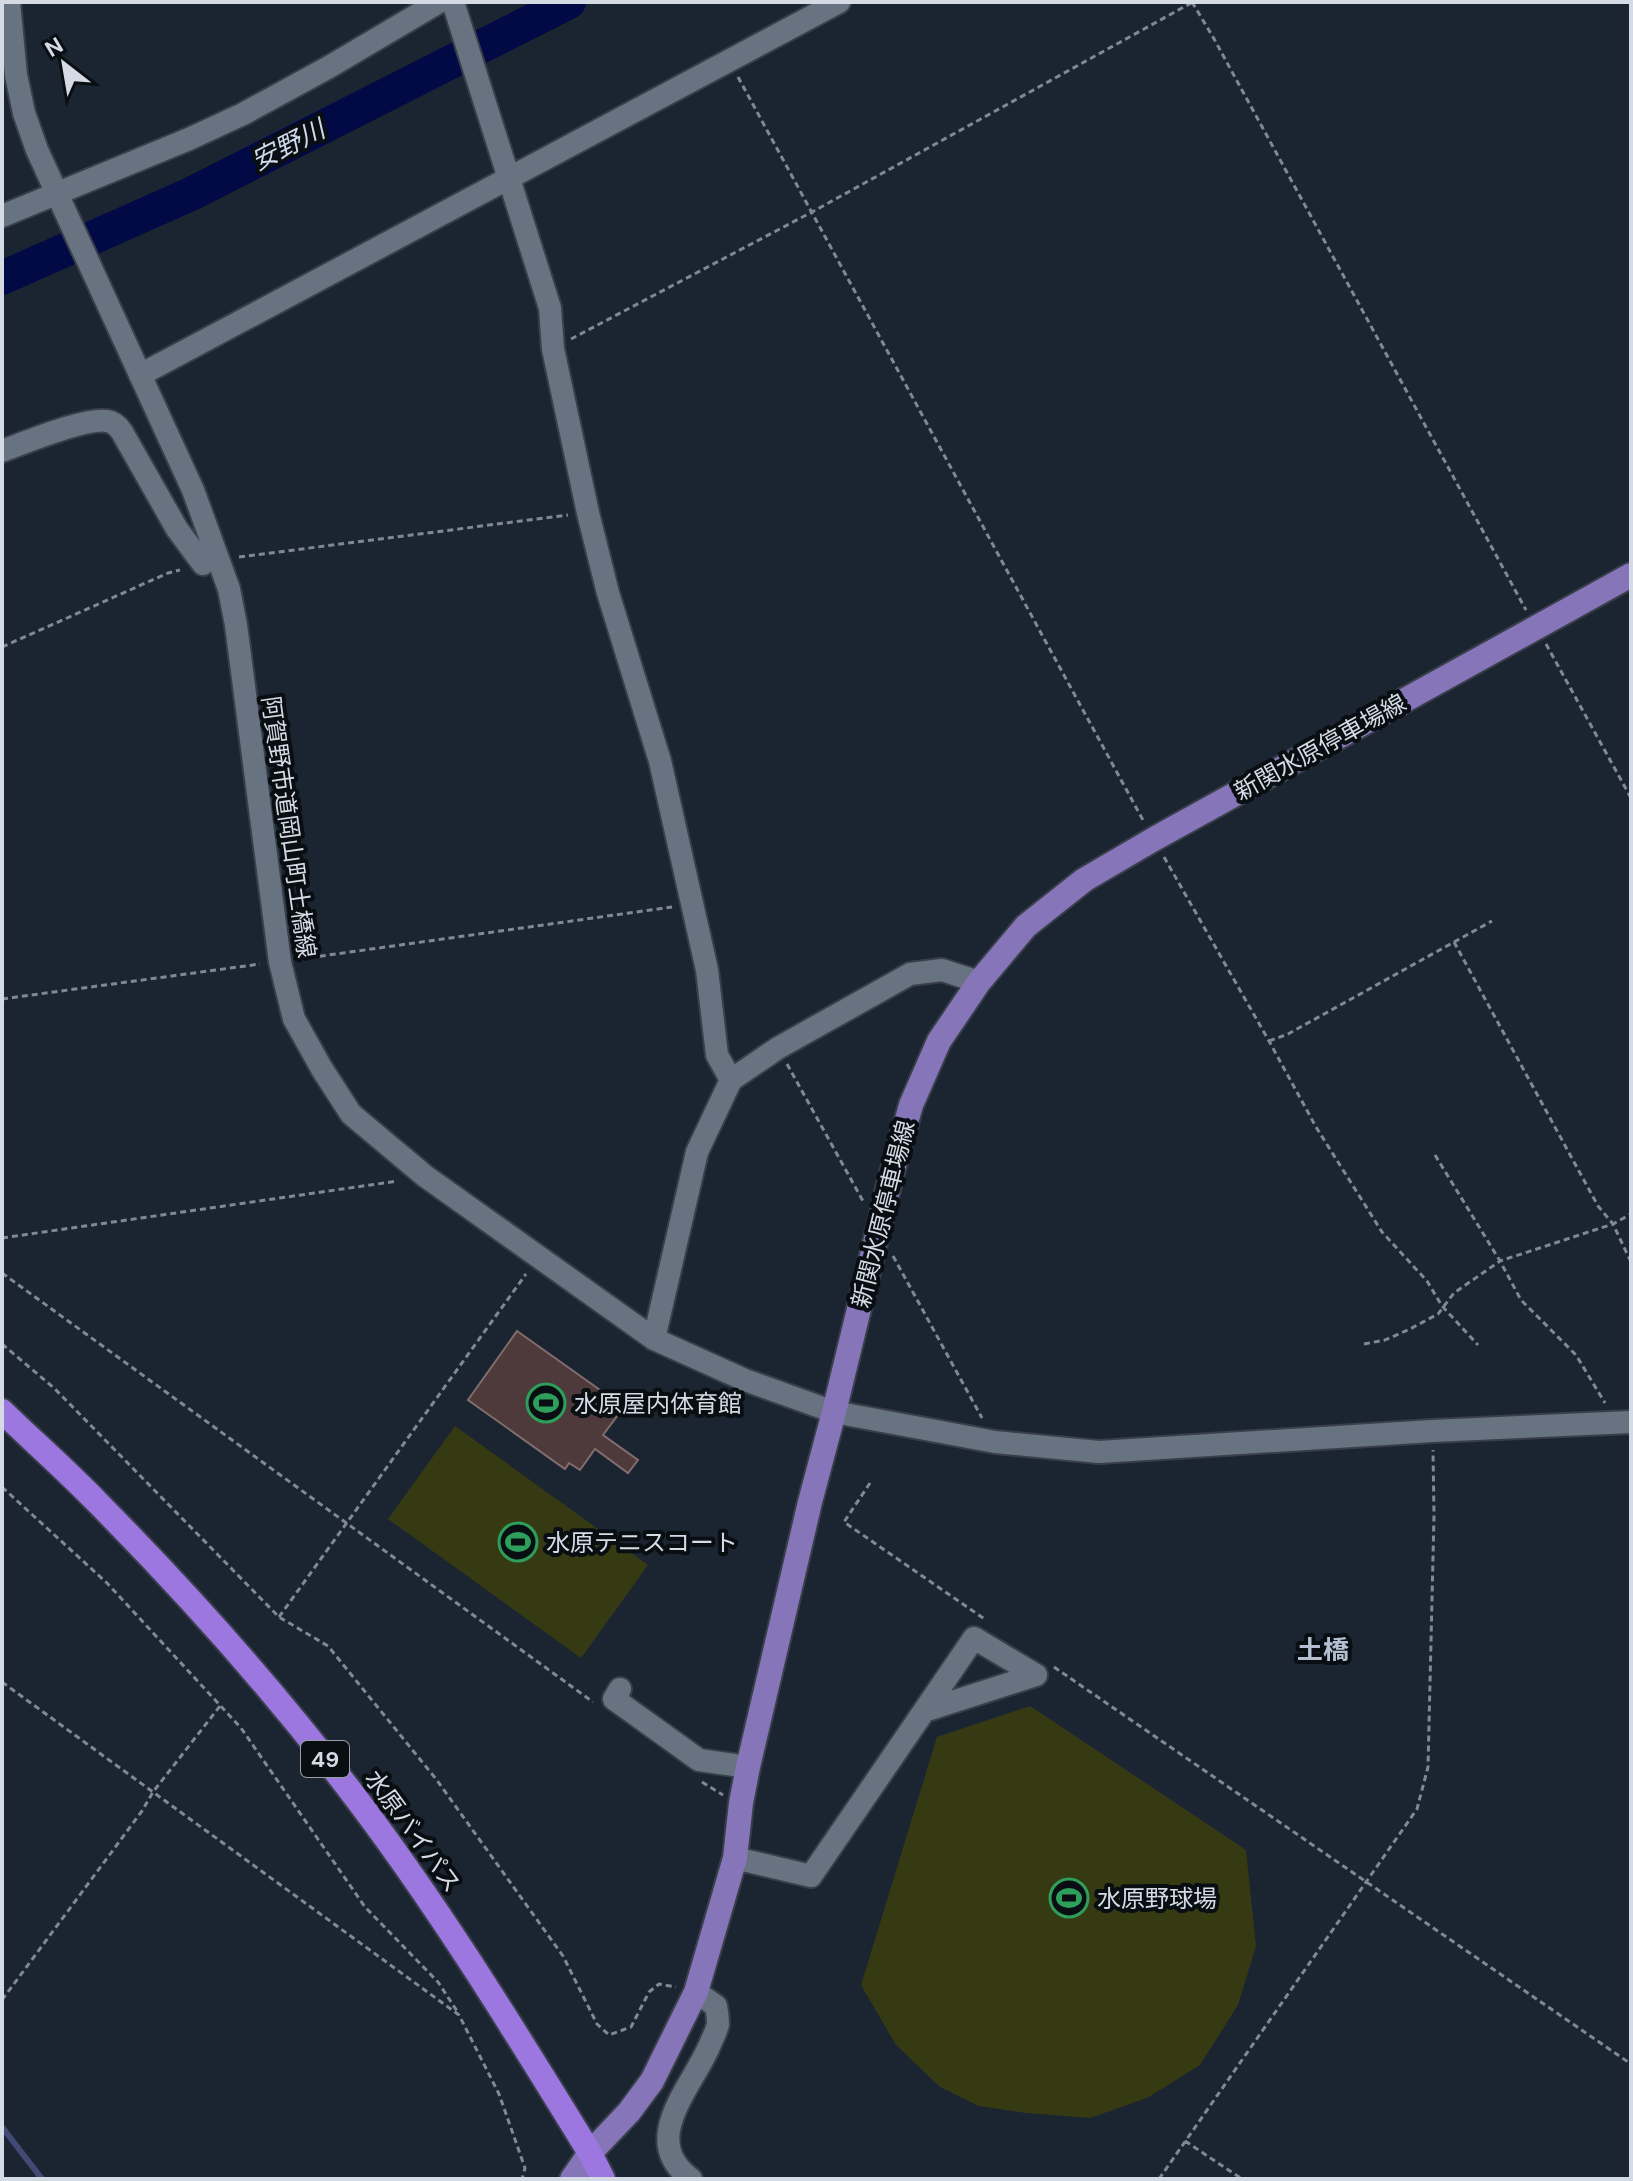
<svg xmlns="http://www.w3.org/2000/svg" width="1633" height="2181" viewBox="0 0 1633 2181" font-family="'DM Sans','Noto Sans JP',sans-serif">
	<rect width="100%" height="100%" fill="#1b2532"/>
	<!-- green -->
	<path fill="#363a12" d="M 455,1426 L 648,1565 L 581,1658 L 388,1519 Z
		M 1030,1706 L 1246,1850 L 1256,1946 L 1238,2005 L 1200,2065 L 1147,2098 L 1090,2118 L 1026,2113 L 979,2106 L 940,2087 L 896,2045 L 861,1985 L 937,1737 Z"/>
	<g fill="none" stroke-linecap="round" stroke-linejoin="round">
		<!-- stream -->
		<path stroke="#414974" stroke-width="6" d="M 2,2127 L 42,2179"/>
		<!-- river -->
		<path stroke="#010a44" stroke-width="34" d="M 2,278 L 191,194 L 569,2"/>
	</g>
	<!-- building -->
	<path fill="#4e3a3a" stroke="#836d6c" stroke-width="2" d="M 517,1331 L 624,1407 L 603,1435 L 638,1460 L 628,1473 L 595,1449 L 580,1470 L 569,1463 L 565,1469 L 468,1400 Z"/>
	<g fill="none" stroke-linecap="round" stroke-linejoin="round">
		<!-- minor casing -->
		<g stroke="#383f4a" stroke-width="26">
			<path id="minor" d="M 9,2 L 16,75 L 24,113 L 37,150 L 193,490 L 229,589 L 236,625 L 280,962 L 294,1019 L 322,1069 L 351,1114 L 425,1176 L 654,1339 L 745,1380 L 834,1412 L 995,1442 L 1099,1452 L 1432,1431 L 1631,1422
				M 453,2 L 550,308 L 553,349 L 588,513 L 608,593 L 660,761 L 707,970 L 717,1055 L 731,1080
				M 2,216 L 189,139 L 243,114 L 329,67 L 439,2
				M 140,375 L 839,2
				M 2,451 C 24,443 86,417 107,421 C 114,422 118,426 122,432 L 177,529 L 203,564
				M 654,1339 L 697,1152 L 731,1080 L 778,1048 L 910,974 L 942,970 L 979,982
				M 620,1689 L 614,1699 L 699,1760 L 748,1767
				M 735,1858 L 811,1876 L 974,1638 L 1036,1675 L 924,1711
				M 691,2179 C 637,2139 694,2086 711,2042 C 713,2037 717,2030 718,2024 C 718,2019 717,2011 716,2006 L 696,1992"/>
		</g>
		<!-- major casing -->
		<g stroke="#383f4a" stroke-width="28">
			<path id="major" d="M 572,2179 L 590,2153 L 629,2112 L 652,2081 L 696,1992 L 735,1858 L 741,1803 L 748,1767 L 810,1502 L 834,1412 L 892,1173 L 911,1105 L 939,1041 L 979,982 L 1026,926 L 1084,880 L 1154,839 L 1631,575"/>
		</g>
		<!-- highway casing -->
		<g stroke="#383f4a" stroke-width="28">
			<path id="highway" d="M 2,1411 C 34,1442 67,1471 98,1503 C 186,1592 270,1686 346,1785 C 436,1902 513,2028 590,2153 L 603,2179"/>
		</g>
		<!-- path -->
		<path stroke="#808893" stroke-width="3" stroke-dasharray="6 4" stroke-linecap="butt" d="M 1192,2 L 1213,37 L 1526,610
			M 738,77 L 1144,822
			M 571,339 L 812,212 L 1193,2
			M 239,557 L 568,515
			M 1546,644 L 1631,798
			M 2,647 L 168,573 L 180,570
			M 1164,857 L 1269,1041 L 1316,1127 L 1382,1232 L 1427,1281 L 1442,1306 L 1478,1345
			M 1454,942 L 1598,1206 L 1613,1224 L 1631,1262
			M 300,959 L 672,907
			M 2,999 L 260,964
			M 1269,1041 L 1288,1034 L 1492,921
			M 787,1064 L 863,1201
			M 1435,1155 L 1500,1261 L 1521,1300 L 1576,1355 L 1605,1403
			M 2,1238 L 398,1181
			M 893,1256 L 982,1418
			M 2,1273 L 593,1702
			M 2,1344 L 54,1388 L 279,1617 L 328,1646 L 436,1779 L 563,1956 L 597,2024 L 609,2035 L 631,2027 L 649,1992 L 659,1984 L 676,1987
			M 1364,1344 L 1385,1340 L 1410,1329 L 1438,1314 L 1454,1293 L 1500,1261 L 1613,1224 L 1631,1214
			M 870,1483 L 844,1522 L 986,1620
			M 2,1487 L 107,1583 L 241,1728 L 365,1907 L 438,1982 L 457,2011
			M 279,1617 L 526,1274
			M 1054,1667 L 1631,2064
			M 2,1682 L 459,2015 L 499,2094 L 525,2168 L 522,2179
			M 702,1782 L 723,1795
			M 2,2000 L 142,1811 L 153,1792 L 220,1706
			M 1185,2141 L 1242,2179
			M 1159,2179 L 1417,1809 L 1428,1767 L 1434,1516 L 1433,1450"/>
		<!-- minor -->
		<use href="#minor" stroke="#687382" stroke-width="22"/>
		<!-- major -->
		<use href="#major" stroke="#8775ba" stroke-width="24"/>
		<!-- highway -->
		<use href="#highway" stroke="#9c77e0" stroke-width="24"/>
	</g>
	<!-- icons -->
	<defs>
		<g id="stadium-ring" transform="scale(2)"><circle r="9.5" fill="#090e13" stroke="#2e9e5b" stroke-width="1.5"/><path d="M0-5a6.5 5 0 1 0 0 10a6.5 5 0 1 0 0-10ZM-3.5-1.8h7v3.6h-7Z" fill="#2e9e5b"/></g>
	</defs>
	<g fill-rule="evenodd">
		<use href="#stadium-ring" x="546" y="1403"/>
		<use href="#stadium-ring" x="518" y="1542"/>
		<use href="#stadium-ring" x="1069" y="1898"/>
	</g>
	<g text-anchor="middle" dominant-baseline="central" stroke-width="8" stroke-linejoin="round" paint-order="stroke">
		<!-- shield labels -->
		<rect fill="#090e13" stroke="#989ea5" stroke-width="2" x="301" y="1741" width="48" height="36" rx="6"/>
		<g font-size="22" font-weight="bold" fill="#d5dbe4">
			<text x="325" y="1759">49</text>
		</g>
		<!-- street labels -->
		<g font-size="24" fill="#d5dbe4" stroke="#090e13">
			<text transform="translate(1320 747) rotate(-29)">新関水原停車場線</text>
			<text transform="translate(289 827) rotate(82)">阿賀野市道岡山町土橋線</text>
			<text transform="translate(883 1214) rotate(-76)">新関水原停車場線</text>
			<text transform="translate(413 1831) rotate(54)">水原バイパス</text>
		</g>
		<!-- poi labels -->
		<g font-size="24" fill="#d5dbe4" stroke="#090e13" text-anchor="start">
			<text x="574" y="1403">水原屋内体育館</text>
			<text x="546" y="1542">水原テニスコート</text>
			<text x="1097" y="1898">水原野球場</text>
		</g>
		<!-- water labels -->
		<g font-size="26" font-style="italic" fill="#d1daed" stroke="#090e13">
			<text transform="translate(288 145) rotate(-27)">安野川</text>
		</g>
		<!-- neighbourhood labels -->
		<g font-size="26" font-weight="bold" fill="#b4c0d2" stroke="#090e13">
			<text x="1323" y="1650">土橋</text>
		</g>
	</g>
	<!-- border -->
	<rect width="1633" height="2181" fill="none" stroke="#d5dbe4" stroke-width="8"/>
	<!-- north arrow -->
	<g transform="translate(64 64) rotate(329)" stroke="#090e13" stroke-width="6" paint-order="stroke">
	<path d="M0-6L14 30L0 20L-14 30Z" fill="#d5dbe4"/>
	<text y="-12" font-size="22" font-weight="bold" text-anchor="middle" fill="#d5dbe4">N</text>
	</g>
</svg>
